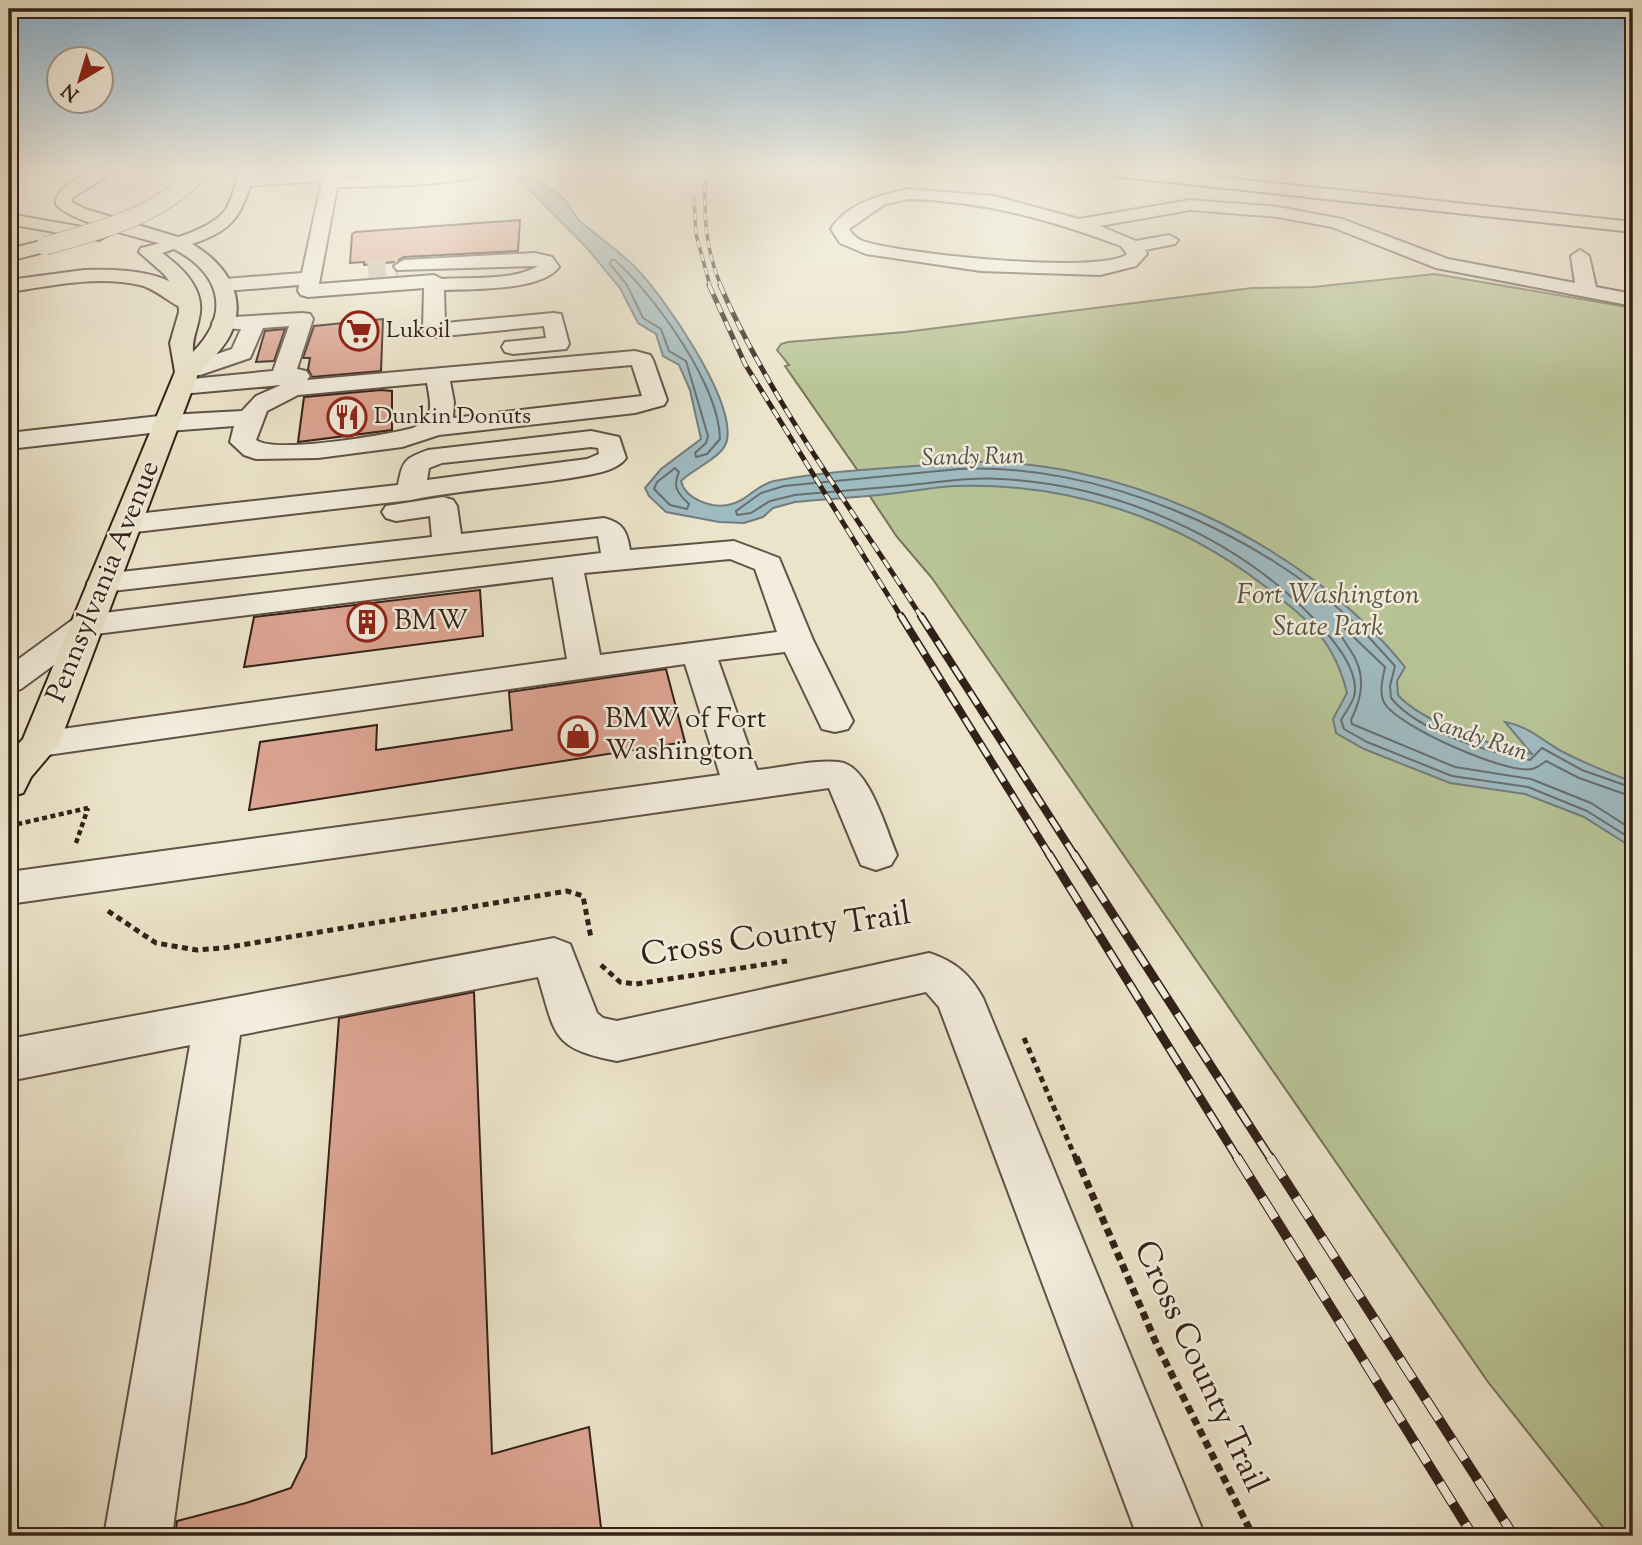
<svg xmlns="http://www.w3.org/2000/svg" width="1642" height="1545" viewBox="0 0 1642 1545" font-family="'Sorts Mill Goudy',serif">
	<rect width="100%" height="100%" fill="#ebe4ca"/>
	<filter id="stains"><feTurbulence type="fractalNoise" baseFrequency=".00286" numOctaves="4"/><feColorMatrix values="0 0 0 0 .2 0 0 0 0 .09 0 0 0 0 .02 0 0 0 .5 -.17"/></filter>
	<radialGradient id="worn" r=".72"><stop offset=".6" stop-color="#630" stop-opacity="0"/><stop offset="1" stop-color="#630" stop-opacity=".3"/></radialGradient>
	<!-- green -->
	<path fill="#b8c496" stroke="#757258" stroke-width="2" d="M 1435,274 L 1633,308 L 1633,1536 L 1610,1536 L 1488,1382 L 932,578 L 897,537 L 869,495 L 874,494 L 785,366 L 789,365 L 777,350 L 781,344 L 788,342 L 905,332 L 1252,288 L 1313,287 Z"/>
	<!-- water -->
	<path fill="#9fbbc2" stroke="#737d7e" stroke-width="2" d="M 527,171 L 544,171 L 537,179 C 545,187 556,191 563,198 C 570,206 574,216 582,223 C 600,238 620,252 636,268 C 664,297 735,399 727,440 C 724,457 694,468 681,481 C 685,499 711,508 728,505 C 746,502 756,485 774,481 C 833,470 894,468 953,463 C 1114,452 1305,542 1405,667 L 1397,681 L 1398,695 C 1421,722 1496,747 1532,754 L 1505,722 C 1528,726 1543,741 1563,752 C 1586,764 1609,773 1633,782 L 1633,848 L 1584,817 L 1525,794 L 1450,783 L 1364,749 L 1336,733 L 1333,719 L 1347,693 C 1334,639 1308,620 1266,587 C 1176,517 1067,482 954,486 C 935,487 915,491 896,493 C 863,497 829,499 795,502 L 773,508 L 763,517 L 744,523 L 719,522 L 666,512 L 649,496 L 645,488 L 661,469 L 701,439 L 690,390 L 679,365 L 663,356 L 656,334 L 638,323 L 620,288 L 587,248 L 519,179 Z"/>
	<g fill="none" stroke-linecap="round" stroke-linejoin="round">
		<!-- shore -->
		<path stroke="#686e6e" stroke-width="2" d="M 611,260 L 615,260 C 655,296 719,385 720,439 L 707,454 L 696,457 L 695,453 L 706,443 L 708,436 L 686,361 L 669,351 L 661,329 L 643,318 L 627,285 L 610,264 Z
			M 675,468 L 679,472 C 672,486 678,494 689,504 L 687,509 L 670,505 L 654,489 L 657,482 Z
			M 1633,788 L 1582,770 L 1542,748 L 1530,760 C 1488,752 1419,732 1391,698 L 1390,686 L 1395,666 C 1383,653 1371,639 1359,627 C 1259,532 1097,462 959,469 L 784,486 L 761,493 L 736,511 L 737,515 L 751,513 L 770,501 L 795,495 C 834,492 873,488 911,485 C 941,482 971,477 1001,479 C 1115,485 1235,536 1314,619 C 1331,637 1361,670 1354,697 C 1351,705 1345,713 1341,720 L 1344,729 L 1367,742 L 1452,776 L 1528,787 L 1587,811 L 1633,840
			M 1633,797 L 1579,778 L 1546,761 C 1542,764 1537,768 1532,769 C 1505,774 1400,727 1385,704 C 1378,693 1383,678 1385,667 L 1342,626 L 1337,627 C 1340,636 1346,643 1351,651 C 1366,674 1363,696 1351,720 L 1352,724 L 1455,767 L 1531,779 L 1591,803 L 1633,830"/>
	</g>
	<!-- building -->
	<path fill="#dca492" stroke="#322119" stroke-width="2" d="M 520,220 L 518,251 L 404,257 L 395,262 L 364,265 L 364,262 L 350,263 L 352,234 L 355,232 Z
		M 383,319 L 381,371 L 312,377 L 308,369 L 310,358 L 303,358 L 314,326 Z
		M 285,329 L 274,361 L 256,362 L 265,331 Z
		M 381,390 L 392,391 L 392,430 L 298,442 L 304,397 Z
		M 480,590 L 483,636 L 244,667 L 254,617 Z
		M 666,669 L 685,742 L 249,810 L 260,742 L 377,725 L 376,750 L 512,730 L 509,692 Z
		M 474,992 L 492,1454 L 589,1427 L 602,1536 L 175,1536 L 177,1521 L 246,1503 L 291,1488 L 306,1457 L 339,1018 Z"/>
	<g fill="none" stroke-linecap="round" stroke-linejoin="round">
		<!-- minor-tunnel -->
		<path stroke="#c6bda7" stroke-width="18" stroke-dasharray="18 9" stroke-linecap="butt" d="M 368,269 L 398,267"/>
		<!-- minor casing -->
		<g stroke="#605245" stroke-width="4">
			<path id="minor" d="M 324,171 L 340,171 L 339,178 L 486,171 C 468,187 366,186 337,187 L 319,284 L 434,275 L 442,279 C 471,277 513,281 538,266 L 397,270 L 394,266 L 404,260 L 535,253 L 552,257 L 559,267 C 541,291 473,289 444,290 L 445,323 L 553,313 L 561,314 L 569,344 L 566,349 L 513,354 L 505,352 L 502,347 L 505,342 L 546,338 L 544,326 L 434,337 L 426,335 L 423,330 L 424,288 L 308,297 L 301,295 L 298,291 L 299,285 L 225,291 L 218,289 L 215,285 L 218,281 L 225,279 L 302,273 L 321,185 L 321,181 L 244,186 L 238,184 L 236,181 L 238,178 Z
				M 909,189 L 994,196 L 1079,219 L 1190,200 L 1278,207 L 1342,219 L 1448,259 L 1575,283 L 1571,256 L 1580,250 L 1589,256 L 1596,287 L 1633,294 L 1633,306 L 1436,268 L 1332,227 L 1278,217 L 1190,210 L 1100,226 L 1136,241 L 1169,235 L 1178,240 L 1175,244 L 1145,250 L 1147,254 L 1136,266 L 1100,275 L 981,271 L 866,254 L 840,243 L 831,229 C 847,203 881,195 909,189 ZM 909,199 C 984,201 1051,220 1121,246 L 1127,254 C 1103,275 895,254 860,240 C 855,237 852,234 849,229 L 885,204 Z
				M 302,313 L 310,314 L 313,319 L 297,369 L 306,371 L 310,376 L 307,380 L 635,351 L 650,355 L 653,360 L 667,400 L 664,405 L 635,413 L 439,435 L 402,447 L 318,458 L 256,459 L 244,455 L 230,442 L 234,426 L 168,431 L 9,449 L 9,433 L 168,415 L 242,411 L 256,396 L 281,385 L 181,394 L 173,392 L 169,387 L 173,382 L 181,380 L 273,371 L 289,326 L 263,328 L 250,358 L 200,375 L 184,375 L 180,370 L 184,365 L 232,349 L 241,329 L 215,328 L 212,323 L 215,318 ZM 632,365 L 642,396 L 453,418 L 454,402 L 450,381 ZM 427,383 C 431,405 435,418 413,428 C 387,435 275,454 256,440 L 267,411 L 298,395 Z
				M 591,431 L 619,437 L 626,458 C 620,467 604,472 593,474 C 533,486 471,488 411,500 L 127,533 L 117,530 L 112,524 L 117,518 L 127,515 L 398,485 C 403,460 404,459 428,450 ZM 591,447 L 598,448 L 599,454 L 587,459 L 427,480 L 429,468 L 442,463 Z
				M 443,497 L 453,500 L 457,506 L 461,534 L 604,518 C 623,523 627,531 630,550 L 734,541 L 779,558 L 813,640 L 853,721 L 848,729 L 835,732 L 822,729 L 785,652 L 718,660 L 757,770 C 781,768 816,759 839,762 C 869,765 886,830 897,855 L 891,865 L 876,870 L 861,865 L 829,788 L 9,904 L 9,872 L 720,775 L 685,664 L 40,756 L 27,752 L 21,744 L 27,736 L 40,732 L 567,659 L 553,577 L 96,634 L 21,689 L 9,692 L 9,666 L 75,618 L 87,615 L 601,553 L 598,536 L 103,592 L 92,590 L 87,583 L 92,576 L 103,574 L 432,537 L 430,516 L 396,521 L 386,518 L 382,512 L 386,506 ZM 730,559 L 755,569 L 777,632 L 600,655 L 584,573 Z
				M 554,938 L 570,944 L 597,1013 L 603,1018 L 617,1021 L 929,953 C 954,961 970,974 983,998 L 1205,1536 L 1137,1536 L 939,1007 L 926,992 L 617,1061 C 551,1048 556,1036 538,977 L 240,1035 L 172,1536 L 104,1536 L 190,1045 L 9,1081 L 9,1039 Z"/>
		</g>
		<!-- major casing -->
		<g stroke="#322119" stroke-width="4">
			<path id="major" d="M 239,171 L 255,171 C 241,214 237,229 192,244 C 225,263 249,297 230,335 C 223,350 209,361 198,374 L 59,744 L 31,777 L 23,793 L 9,797 L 9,754 L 23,739 L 175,372 L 170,343 L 179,312 L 178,293 L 164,274 L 139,252 L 141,248 C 162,243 214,229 226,209 C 233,198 235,184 239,171 ZM 174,249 C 220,273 232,313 193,352 C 192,339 197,330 199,318 C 206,290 183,268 162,253 Z"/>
		</g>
		<!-- highway casing -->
		<g stroke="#322119" stroke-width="4">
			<path id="highway" d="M 93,171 L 114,171 L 72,198 L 72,202 L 85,209 L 181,238 L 184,242 L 181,246 L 169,246 C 143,238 71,223 56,204 C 56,186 79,178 93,171 Z
				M 1106,171 L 1162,171 L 1633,222 L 1633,232 L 1113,176 Z
				M 9,214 L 99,230 L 108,235 L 99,240 L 9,224 Z
				M 45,240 L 54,246 L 52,250 L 9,261 L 9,249 Z
				M 84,270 C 124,269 175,270 200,306 L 197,310 C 180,315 161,290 140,285 C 97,275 51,286 9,292 L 9,280 Z"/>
		</g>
		<!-- path-far2 -->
		<path stroke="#322119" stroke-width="4.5" stroke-dasharray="5 3.5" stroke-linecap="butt" d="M 9,826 L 88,808
			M 76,843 L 88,808"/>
		<!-- path-far1 -->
		<path stroke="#322119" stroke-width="5" stroke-dasharray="6 4.5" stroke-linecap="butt" d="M 108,911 L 156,943 L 197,950 L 223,948 L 567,891 L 583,896 L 591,938
			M 601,965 L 620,982 L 636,984 L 787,961
			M 1024,1038 L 1076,1159"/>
		<!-- path -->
		<path stroke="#322119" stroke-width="7" stroke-dasharray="8 5" stroke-linecap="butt" d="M 1076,1157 L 1157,1345 L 1253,1536"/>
		<!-- minor -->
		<use href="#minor" fill="#f2eddd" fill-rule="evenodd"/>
		<!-- major -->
		<use href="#major" fill="#ebe4ca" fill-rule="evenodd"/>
		<!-- highway -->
		<use href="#highway" fill="#ebe4ca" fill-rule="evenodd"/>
		<!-- rail-far4 casing -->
		<g stroke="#322119" stroke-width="3.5">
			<path id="rail-far4" d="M 706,171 C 703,211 705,249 721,286
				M 694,199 L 696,234 L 710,286"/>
		</g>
		<!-- rail-far3 casing -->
		<g stroke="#322119" stroke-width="5">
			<path id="rail-far3" d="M 709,285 L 745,364 L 902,618
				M 720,285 C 770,400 854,512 922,618"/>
		</g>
		<!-- rail-far2 casing -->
		<g stroke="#322119" stroke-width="8">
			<path id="rail-far2" d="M 901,616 L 1050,856
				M 921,616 L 1075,856"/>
		</g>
		<!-- rail-far1 casing -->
		<g stroke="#322119" stroke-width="9">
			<path id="rail-far1" d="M 1049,854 L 1238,1159
				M 1074,854 L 1271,1159"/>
		</g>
		<!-- rail casing -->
		<g stroke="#322119" stroke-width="10">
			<path id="rail" d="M 1237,1157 L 1473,1536
				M 1270,1157 L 1514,1536"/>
		</g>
		<!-- rail-far4 -->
		<use href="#rail-far4" stroke="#f2eddd" stroke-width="2.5" stroke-dasharray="7" stroke-linecap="butt"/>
		<!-- rail-far3 -->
		<use href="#rail-far3" stroke="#f2eddd" stroke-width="3.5" stroke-dasharray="10" stroke-linecap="butt"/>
		<!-- rail-far2 -->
		<use href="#rail-far2" stroke="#f2eddd" stroke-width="5" stroke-dasharray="15" stroke-linecap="butt"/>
		<!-- rail-far1 -->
		<use href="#rail-far1" stroke="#f2eddd" stroke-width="6" stroke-dasharray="19" stroke-linecap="butt"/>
		<!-- rail -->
		<use href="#rail" stroke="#f2eddd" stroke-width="8" stroke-dasharray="24" stroke-linecap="butt"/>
		<!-- highway-bridge casing -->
		<g stroke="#322119" stroke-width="19" stroke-linecap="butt">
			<path id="highway-bridge" d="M 45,246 C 102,230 159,216 200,171"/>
		</g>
		<!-- highway-bridge -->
		<use href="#highway-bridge" stroke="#ebe4ca" stroke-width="18"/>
	</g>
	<!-- sky -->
	<linearGradient id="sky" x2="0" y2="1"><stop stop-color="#8bb7d9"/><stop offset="0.44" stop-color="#f6f3e7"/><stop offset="1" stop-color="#f6f3e7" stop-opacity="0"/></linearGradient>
	<rect width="1642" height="388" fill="url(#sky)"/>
	<!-- icons -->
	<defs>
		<g id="supermarket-ring" transform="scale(2.0125)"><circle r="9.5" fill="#f2eddd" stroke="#8f2418" stroke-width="1.5"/><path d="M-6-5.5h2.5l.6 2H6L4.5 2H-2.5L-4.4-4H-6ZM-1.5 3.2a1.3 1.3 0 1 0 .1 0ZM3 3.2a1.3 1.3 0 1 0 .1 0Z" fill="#8f2418"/></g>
		<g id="restaurant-ring" transform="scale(2.0125)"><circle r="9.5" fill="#f2eddd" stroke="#8f2418" stroke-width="1.5"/><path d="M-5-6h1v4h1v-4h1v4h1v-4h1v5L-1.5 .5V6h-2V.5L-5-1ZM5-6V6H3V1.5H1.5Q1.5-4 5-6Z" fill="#8f2418"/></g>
		<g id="building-ring" transform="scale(2.0125)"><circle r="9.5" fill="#f2eddd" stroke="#8f2418" stroke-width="1.5"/><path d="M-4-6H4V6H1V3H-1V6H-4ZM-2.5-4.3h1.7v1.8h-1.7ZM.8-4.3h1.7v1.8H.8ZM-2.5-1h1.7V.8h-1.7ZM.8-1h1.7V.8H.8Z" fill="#8f2418"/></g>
		<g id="shop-ring" transform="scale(2.0125)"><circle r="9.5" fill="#f2eddd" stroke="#8f2418" stroke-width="1.5"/><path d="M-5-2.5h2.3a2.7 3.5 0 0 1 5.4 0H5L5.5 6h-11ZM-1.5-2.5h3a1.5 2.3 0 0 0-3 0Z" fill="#8f2418"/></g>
	</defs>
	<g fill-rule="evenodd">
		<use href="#supermarket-ring" x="359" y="331"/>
		<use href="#restaurant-ring" x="347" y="417"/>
		<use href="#building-ring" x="367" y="622"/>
		<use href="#shop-ring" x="578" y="736"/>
	</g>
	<g text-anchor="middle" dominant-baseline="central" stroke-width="5" stroke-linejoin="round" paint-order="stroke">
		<!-- far-poi labels -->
		<g font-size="23" fill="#322119" stroke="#f2eddd" text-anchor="start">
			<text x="386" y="331">Lukoil</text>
			<text x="374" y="417">Dunkin Donuts</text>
		</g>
		<!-- far-water labels -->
		<g font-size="24" font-style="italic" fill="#534f4c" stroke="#f2eddd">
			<text transform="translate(973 458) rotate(-1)">Sandy Run</text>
			<text transform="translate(1478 738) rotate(19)">Sandy Run</text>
		</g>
		<!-- street labels -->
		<g font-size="28" fill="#322119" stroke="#f2eddd">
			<text transform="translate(104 582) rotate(-68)">Pennsylvania Avenue</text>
		</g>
		<!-- park labels -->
		<g font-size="28" font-style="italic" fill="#5a523e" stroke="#f2eddd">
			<text x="1328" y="596">Fort Washington<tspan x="1328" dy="32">State Park</tspan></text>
		</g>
		<!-- poi labels -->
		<g font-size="28" fill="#322119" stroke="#f2eddd" text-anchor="start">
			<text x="394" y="622">BMW</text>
			<text x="605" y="720">BMW of Fort<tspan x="605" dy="32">Washington</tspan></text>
		</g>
		<!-- near-street labels -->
		<g font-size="33" fill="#322119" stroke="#f2eddd">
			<text transform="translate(776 936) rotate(-9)">Cross County Trail</text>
			<text transform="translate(1199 1367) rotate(65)">Cross County Trail</text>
		</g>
	</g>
	<!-- margin -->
	<rect width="1642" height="1545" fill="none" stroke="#ebe4ca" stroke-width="35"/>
	<rect x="10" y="10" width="1621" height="1524" fill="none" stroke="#322119" stroke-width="3.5"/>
	<rect x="18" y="18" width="1607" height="1510" fill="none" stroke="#322119" stroke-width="2"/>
	<!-- north arrow -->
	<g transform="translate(80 80) rotate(218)"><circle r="33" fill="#f2eddd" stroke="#a59b8f" stroke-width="2"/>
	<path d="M0-5L12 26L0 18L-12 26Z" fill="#8f2418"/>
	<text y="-10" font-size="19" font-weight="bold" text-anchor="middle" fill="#322119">N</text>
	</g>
	<rect width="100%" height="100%" filter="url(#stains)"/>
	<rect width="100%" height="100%" fill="url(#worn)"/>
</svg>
